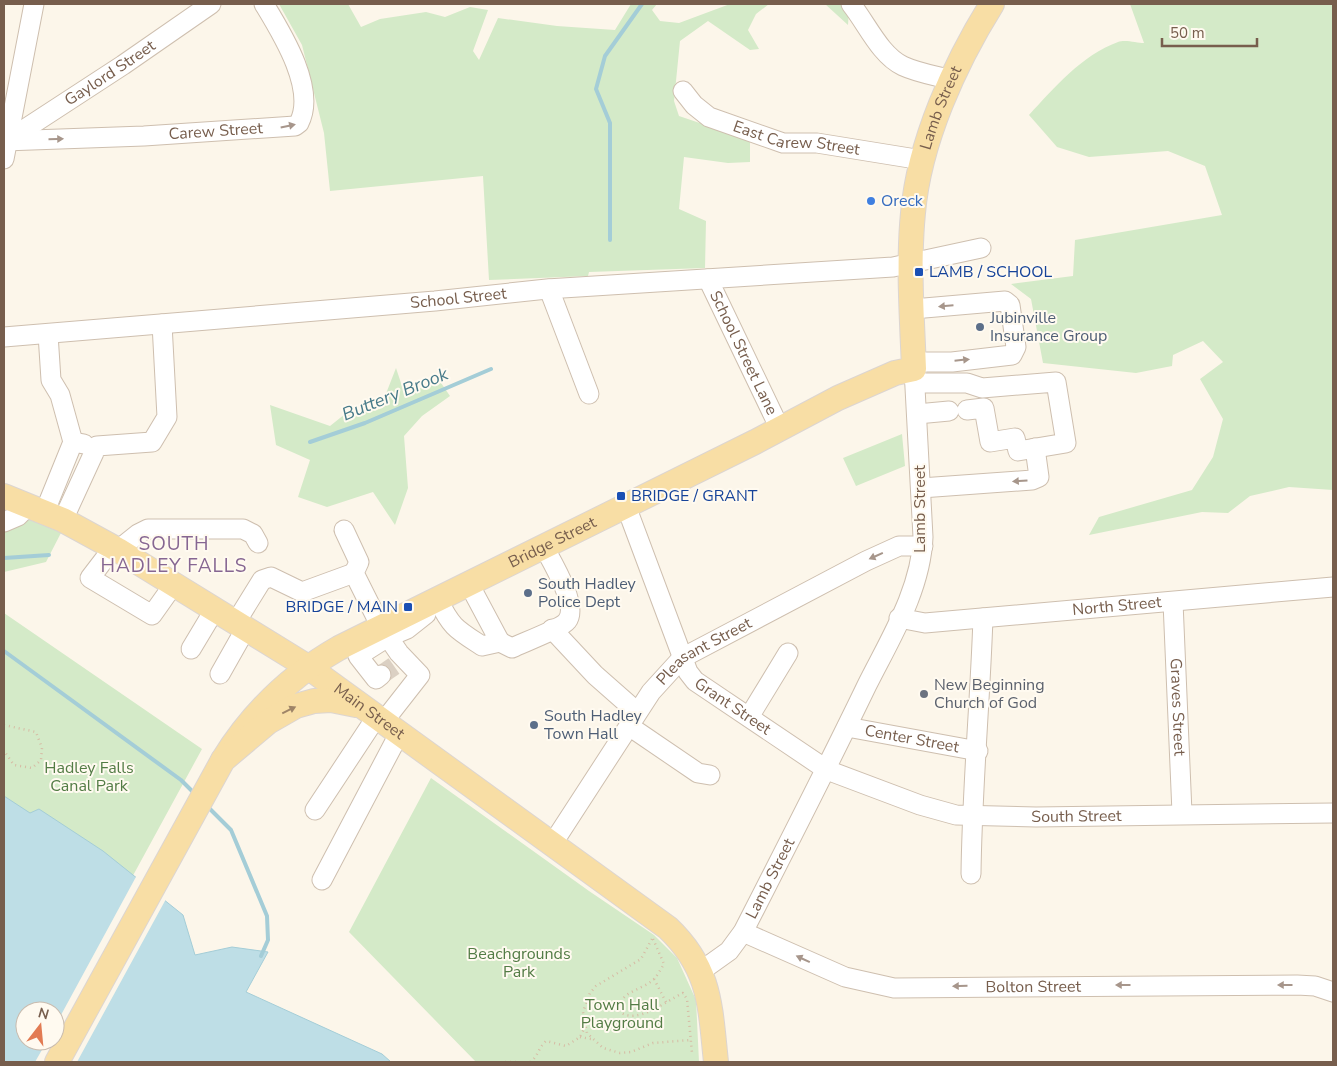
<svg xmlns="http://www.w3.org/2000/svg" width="1337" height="1066" viewBox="0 0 1337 1066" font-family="'Nunito Sans',sans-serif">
	<rect width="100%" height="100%" fill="#fcf6ea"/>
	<!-- green -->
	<path fill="#d4eac8" d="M 279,4 L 348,4 L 361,27 L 380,19 L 426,12 L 445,17 L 470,7 L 488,10 L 473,51 L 479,60 L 498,18 L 557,26 L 615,30 L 631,4 L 657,4 L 652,10 L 660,21 L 679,23 L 730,4 L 769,4 L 756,14 L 748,30 L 759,49 L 750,50 L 708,21 L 680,41 L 674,101 L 679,116 L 750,140 L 750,162 L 728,163 L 684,157 L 679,209 L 706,221 L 705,268 L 589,272 L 588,276 L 489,280 L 483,176 L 330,191 L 324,133 L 302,45 Z
		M 825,4 L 844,4 L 849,10 L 848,25 Z
		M 1130,4 L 1333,4 L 1333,490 L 1289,487 L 1250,496 L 1228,513 L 1202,512 L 1089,535 L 1099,517 L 1192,490 L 1213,457 L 1223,419 L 1200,379 L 1223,362 L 1203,341 L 1173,355 L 1172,366 L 1136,373 L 1043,363 L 1031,299 L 1011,284 L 1073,276 L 1075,240 L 1222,215 L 1205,166 L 1168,151 L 1089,157 L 1057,147 L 1029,115 C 1054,88 1082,55 1118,42 C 1125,39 1137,43 1144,43 Z
		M 396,368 L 405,395 L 439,380 L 450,396 L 422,416 L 404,436 L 408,488 L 395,525 L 373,492 L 327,507 L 298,497 L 310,460 L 276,445 L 270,405 L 330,426 L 345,414 L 380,409 Z
		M 902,434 L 905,466 L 856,486 L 843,458 Z
		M 4,508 L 63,529 L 46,562 L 4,572 Z
		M 4,613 L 202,749 L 112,914 L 4,827 Z
		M 431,778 L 589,891 L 654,935 L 677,958 L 696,1000 L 699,1062 L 476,1062 L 349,932 Z"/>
	<!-- water -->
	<path fill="#bedee6" stroke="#a4cdd7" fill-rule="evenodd" d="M 4,796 L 30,813 L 39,809 L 103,851 L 183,915 L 195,955 L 232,947 L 268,952 L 246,992 L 382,1054 L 391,1062 L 4,1062 ZM 25,1011 L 55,1011 L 55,1041 L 25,1041 Z"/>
	<!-- pier -->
	<path fill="#fcf6ea" d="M 137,875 L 166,899 L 77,1062 L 35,1062 L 47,1041 L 55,1041 L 55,1026 Z"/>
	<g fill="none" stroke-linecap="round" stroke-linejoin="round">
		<!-- stream -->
		<path stroke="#a4cdd7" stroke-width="4" d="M 610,240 L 610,123 L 596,89 L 605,56 L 642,4
			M 310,442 L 365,423 L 491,369
			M 4,558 L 49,555
			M 4,651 L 181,780 L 196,795
			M 208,807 L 231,830 L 267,916 L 268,940 L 261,956"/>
		<!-- minor-tunnel -->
		<path stroke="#dbd0c3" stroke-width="19" stroke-dasharray="19 9" stroke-linecap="butt" d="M 381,675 L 394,666"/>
		<!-- minor casing -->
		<g stroke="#cebfaf" stroke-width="21">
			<g id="minor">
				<path d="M 851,4 C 867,24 880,55 903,66 C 918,73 937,76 952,80"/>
				<path id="s1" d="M 683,91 L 694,105 L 709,117 L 783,143 L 817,143 L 922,160"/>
				<path id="s2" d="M 8,140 L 123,65 L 211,4"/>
				<path id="s3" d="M 4,141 L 144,136 L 295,126 L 299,123 C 317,89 281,32 264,4"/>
				<path d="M 4,159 L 34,4"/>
				<path id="s4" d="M 708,279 L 780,429"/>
				<path d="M 549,289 L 589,394"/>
				<path d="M 913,309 L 1005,301 L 1010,305 L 1016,347 L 1012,355 L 952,362 L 914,362"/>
				<path d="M 48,334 L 51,380 L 60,395 L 73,442"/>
				<path id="s5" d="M 4,337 L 435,301 L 547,289 L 893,267 L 981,248"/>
				<path d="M 915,383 L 967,383 L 982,388 L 1056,382 L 1066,443 L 1018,451 L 1015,438 L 990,442 L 984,408 L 967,410"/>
				<path d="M 917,414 L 949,411"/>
				<path d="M 921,488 L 1032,480 L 1039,477 L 1035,448"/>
				<path id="s6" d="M 626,506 L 688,672 L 695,681 L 827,770 L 920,805 L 956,815 L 1036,817 L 1333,813"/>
				<path d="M 45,511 L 73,442 L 84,444"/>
				<path d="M 63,520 L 97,446 L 152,442 L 167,417 L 162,324"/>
				<path d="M 4,522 L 18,516 L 29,505"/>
				<path d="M 344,530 L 359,562 L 354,573 L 381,627 L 388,637 L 407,629 L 426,614 L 423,609"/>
				<path d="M 113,548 L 90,578 L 152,615 L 174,584"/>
				<path d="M 118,550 L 138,534 L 148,529 L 243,529 L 253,534 L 258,543"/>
				<path d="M 438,600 C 452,628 456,629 482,646 L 500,642 L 469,584"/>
				<path id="s7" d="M 1173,602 L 1182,813"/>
				<path id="s8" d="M 899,618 L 925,623 L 1333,587"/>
				<path d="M 236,622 L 262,580 L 271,577 L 302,592 L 354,573"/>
				<path d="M 552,629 L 595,675 L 637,712"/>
				<path d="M 500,642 L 512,648 C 522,643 562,628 567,621 C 579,606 552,562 544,547"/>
				<path d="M 191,649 L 215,609"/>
				<path d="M 220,674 L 246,628"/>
				<path d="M 381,675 L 376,679 L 358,656 L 388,637 L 399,653 L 420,675 L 384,721"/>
				<path d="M 749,717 L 788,653"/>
				<path d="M 629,726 L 698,773 L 710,775"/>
				<path id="s9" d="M 847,727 L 978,751"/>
				<path d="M 315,810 L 377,716"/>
				<path id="s10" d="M 553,843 L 651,692 L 682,658 L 866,561 L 899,546 L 923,546"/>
				<path d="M 971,874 C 972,789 980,704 983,618"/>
				<path d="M 322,880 L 400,732"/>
				<path id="s11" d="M 743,932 L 845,977 L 894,988 L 1297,985 L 1315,986 L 1333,992"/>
				<path id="s12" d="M 701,971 L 729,951 L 743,932 C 785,850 827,768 867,685 C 890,639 921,590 923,537 L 914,369"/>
			</g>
		</g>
		<!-- major casing -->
		<g stroke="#dcd5d1" stroke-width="26">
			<g id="major">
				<path id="s13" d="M 4,496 L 63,520 L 118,550 L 308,667 L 668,928 C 711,969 710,1006 716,1062"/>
				<path id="s14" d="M 223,760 C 252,713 290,676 339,648 L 755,442 L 838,398 L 895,373 L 914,369 C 912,318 908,264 913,213 C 919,142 955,63 992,4"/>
				<path d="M 57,1062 L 223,760 L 268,722 L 296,706 L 314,701 L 331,700 L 356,705"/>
			</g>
		</g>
		<!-- path -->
		<path stroke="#d6bba4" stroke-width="2.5" stroke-dasharray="1 4" stroke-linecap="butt" d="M 4,725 L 36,732 L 42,748 L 41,760 L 32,768 L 14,765 L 4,751
			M 652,939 L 641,959 L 596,986 L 590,993 L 583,1012 L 587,1033 L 603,1048 L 620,1053 L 631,1052 L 653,1043 L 690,1040
			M 653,939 L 664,964 C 661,969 658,974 655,978 C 643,991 619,990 619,1011 C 636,1026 666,1001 683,993 L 687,999 L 692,1053
			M 654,979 L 666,1002
			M 580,1037 L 591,1039
			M 505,1062 L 519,1062
			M 530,1062 C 538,1057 538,1048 546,1041 L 566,1046 L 580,1037 L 585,1027"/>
		<!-- minor -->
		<use href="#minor" stroke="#fff" stroke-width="19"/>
		<!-- major -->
		<use href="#major" stroke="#f8dea5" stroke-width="24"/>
	</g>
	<!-- one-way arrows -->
	<defs><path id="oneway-solid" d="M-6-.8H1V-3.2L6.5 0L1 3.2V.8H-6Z" transform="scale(1.25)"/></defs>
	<g fill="#a7968b">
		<use href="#oneway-solid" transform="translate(288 126) rotate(-12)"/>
		<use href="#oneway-solid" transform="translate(56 139) rotate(-1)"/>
		<use href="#oneway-solid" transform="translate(946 306) rotate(175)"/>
		<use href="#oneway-solid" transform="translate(962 360) rotate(-6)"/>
		<use href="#oneway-solid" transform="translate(1020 481) rotate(176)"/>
		<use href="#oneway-solid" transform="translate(876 556) rotate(156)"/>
		<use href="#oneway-solid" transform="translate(803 959) rotate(-155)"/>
		<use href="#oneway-solid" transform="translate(1123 985) rotate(180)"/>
		<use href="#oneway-solid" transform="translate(1285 985) rotate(-180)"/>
		<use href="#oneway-solid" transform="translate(960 986) rotate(179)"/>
	</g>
	<use fill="#9e8467" href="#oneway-solid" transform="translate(289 710) rotate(-26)"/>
	<!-- markers -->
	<circle fill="#3f7fe0" stroke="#fffaf0" stroke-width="2" cx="871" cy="201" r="5"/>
	<g fill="#1a4fb4" stroke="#fffaf0" stroke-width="2">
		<rect x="914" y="267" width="10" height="10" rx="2.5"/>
		<rect x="616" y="491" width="10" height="10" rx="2.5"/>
		<rect x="403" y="602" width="10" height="10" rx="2.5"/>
	</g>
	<g fill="#5c6f8a" stroke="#fffaf0" stroke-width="2">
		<circle cx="980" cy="327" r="5"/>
		<circle cx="528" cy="593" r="5"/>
		<circle cx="534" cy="725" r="5"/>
	</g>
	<circle fill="#6b7280" stroke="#fffaf0" stroke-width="2" cx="924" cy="694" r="5"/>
	<g text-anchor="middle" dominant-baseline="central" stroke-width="4" stroke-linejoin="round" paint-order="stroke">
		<!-- street labels -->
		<g font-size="16" fill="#775e4d" stroke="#fffaf0">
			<text stroke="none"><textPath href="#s2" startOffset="122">Gaylord Street</textPath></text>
			<text stroke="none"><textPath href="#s14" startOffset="1068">Lamb Street</textPath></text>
			<text stroke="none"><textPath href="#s3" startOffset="212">Carew Street</textPath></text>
			<text stroke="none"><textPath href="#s1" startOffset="128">East Carew Street</textPath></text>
			<text stroke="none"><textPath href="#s5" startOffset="456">School Street</textPath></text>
			<text stroke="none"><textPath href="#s4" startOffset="82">School Street Lane</textPath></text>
			<text transform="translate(920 509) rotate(-90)">Lamb Street</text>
			<text stroke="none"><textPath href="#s14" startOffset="401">Bridge Street</textPath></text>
			<text stroke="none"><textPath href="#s8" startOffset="219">North Street</textPath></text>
			<text stroke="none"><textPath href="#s10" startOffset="248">Pleasant Street</textPath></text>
			<text stroke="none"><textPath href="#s6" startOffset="234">Grant Street</textPath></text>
			<text stroke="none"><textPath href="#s7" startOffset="105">Graves Street</textPath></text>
			<text stroke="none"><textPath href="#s13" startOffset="425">Main Street</textPath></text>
			<text stroke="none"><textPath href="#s9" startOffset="66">Center Street</textPath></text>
			<text stroke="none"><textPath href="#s6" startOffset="605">South Street</textPath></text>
			<text stroke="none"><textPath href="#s12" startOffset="118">Lamb Street</textPath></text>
			<text stroke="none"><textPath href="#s11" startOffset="301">Bolton Street</textPath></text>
		</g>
		<!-- shop labels -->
		<g font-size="16" fill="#366cbe" stroke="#fffaf0" text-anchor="start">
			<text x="881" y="201">Oreck</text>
		</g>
		<!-- transit labels -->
		<g font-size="16" fill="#164399" stroke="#fffaf0" text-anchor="start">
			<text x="929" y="272">LAMB / SCHOOL</text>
			<text x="631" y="496">BRIDGE / GRANT</text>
			<text x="398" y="607" text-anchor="end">BRIDGE / MAIN</text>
		</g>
		<!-- service labels -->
		<g font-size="16" fill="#4e5e75" stroke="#fffaf0" text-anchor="start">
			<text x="990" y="318">Jubinville<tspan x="990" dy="18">Insurance Group</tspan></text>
			<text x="538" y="584">South Hadley<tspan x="538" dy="18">Police Dept</tspan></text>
			<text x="544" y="716">South Hadley<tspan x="544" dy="18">Town Hall</tspan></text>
		</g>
		<!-- worship labels -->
		<g font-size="16" fill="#5b616d" stroke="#fffaf0" text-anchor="start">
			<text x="934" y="685">New Beginning<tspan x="934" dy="18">Church of God</tspan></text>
		</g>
		<!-- park labels -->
		<g font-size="16" fill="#537c45" stroke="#fffaf0">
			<text x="89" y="768">Hadley Falls<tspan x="89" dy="18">Canal Park</tspan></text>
			<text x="519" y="954">Beachgrounds<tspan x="519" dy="18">Park</tspan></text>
			<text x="622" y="1005">Town Hall<tspan x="622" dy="18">Playground</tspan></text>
		</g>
		<!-- water labels -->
		<g font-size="18" font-style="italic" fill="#477a89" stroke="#fffaf0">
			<text transform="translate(395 394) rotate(-22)">Buttery Brook</text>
		</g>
		<!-- quarter labels -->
		<g font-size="19" letter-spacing="1" fill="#866692" stroke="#fffaf0">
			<text x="174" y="544">SOUTH<tspan x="174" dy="22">HADLEY FALLS</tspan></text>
		</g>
	</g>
	<!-- border -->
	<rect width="1337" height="1066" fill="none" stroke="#775e4d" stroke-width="10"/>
	<!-- north arrow -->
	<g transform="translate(40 1026) rotate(16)"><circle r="24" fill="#fffaf0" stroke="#c9bcaf"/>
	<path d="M0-4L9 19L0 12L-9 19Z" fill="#e27b53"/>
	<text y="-8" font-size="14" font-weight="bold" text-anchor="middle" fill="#775e4d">N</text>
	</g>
	<!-- scale -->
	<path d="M1162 38v8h95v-8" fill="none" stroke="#775e4d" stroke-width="2.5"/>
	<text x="1170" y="38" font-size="15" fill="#775e4d" stroke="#fffaf0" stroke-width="4" paint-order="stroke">50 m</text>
</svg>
